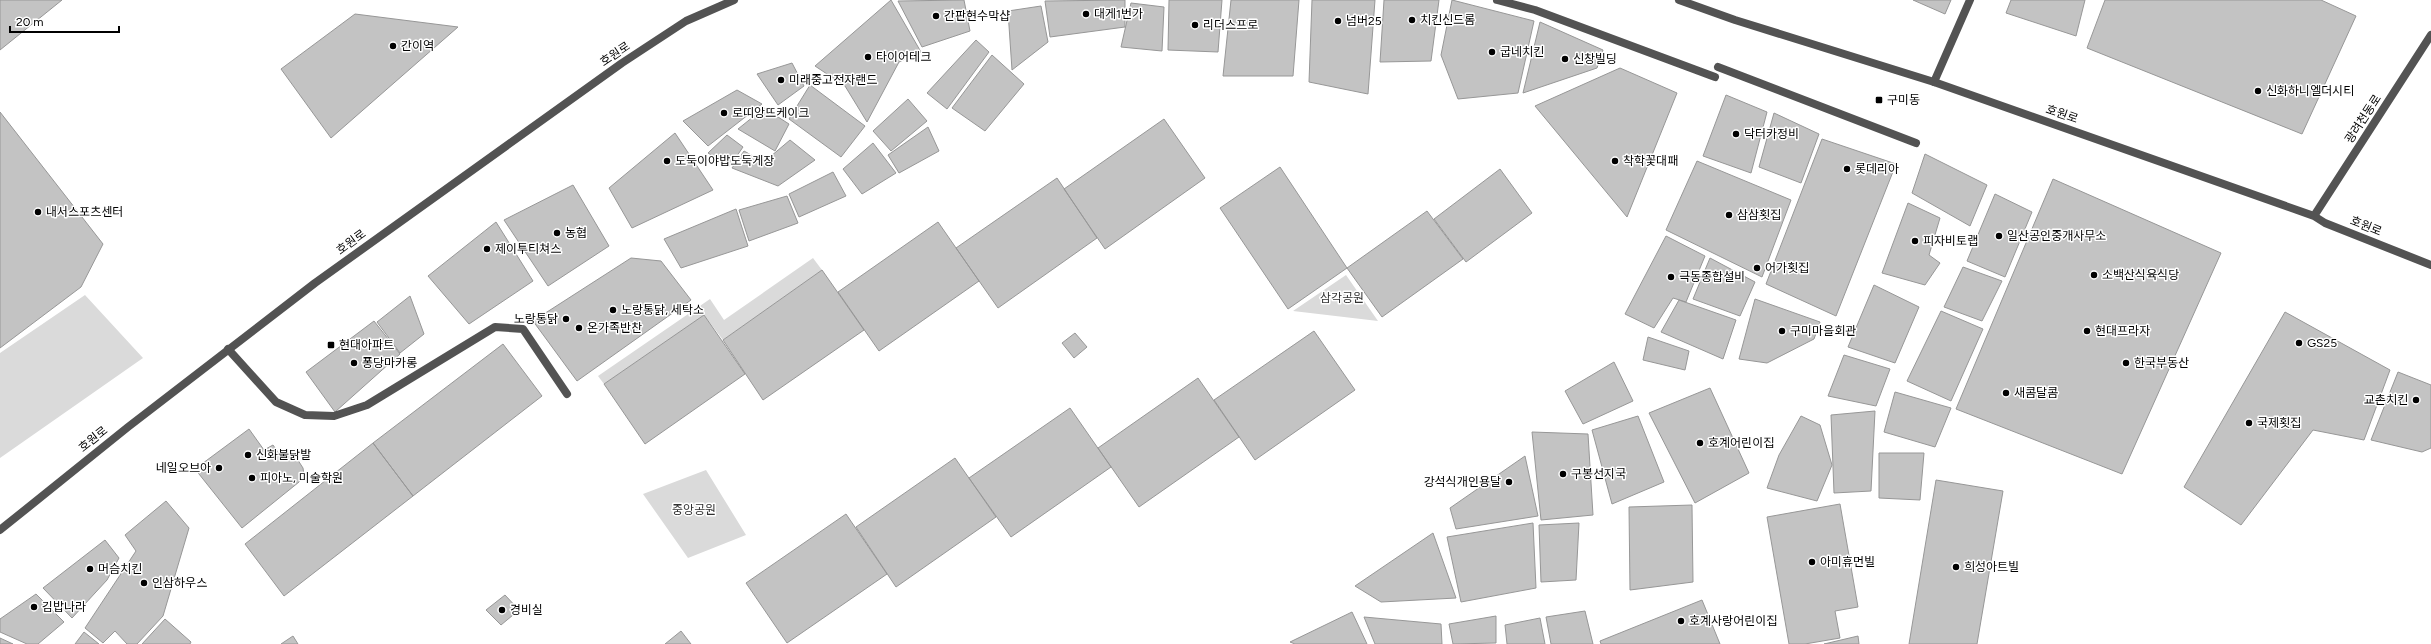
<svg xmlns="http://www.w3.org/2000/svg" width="2431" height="644" viewBox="0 0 2431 644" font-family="Figtree,'Noto Sans KR',sans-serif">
	<rect width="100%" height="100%" fill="#fff"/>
	<!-- green -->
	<path fill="#dadada" d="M 813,258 L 822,270 L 723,340 L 704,315 L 604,384 L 598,376 L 710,299 L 724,320 Z
		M 1346,275 L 1378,321 L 1293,311 Z
		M 85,295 L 143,358 L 0,458 L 0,353 Z
		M 706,470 L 746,535 L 688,558 L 643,494 Z"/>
	<!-- building -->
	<path fill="#c3c3c3" stroke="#979797" d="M 0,0 L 62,0 L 0,50 Z
		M 891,0 L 921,52 L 899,62 L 867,122 L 845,86 L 815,66 Z
		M 964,0 L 970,31 L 922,47 L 898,1 Z
		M 1125,0 L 1125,27 L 1050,37 L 1045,1 Z
		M 1169,0 L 1222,0 L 1218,52 L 1168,50 Z
		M 1231,0 L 1299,0 L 1293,76 L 1223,76 Z
		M 1312,0 L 1375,0 L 1368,94 L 1309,82 Z
		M 1384,0 L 1439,0 L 1431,61 L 1380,62 Z
		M 1452,0 L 1534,21 L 1518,93 L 1458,99 L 1441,55 Z
		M 1913,0 L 1951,0 L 1945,14 Z
		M 2011,0 L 2085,0 L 2076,36 L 2006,13 Z
		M 2105,0 L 2321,0 L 2356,16 L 2302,134 L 2087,48 Z
		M 1131,3 L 1164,7 L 1162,51 L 1121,47 Z
		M 1041,6 L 1048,42 L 1012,70 L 1008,11 Z
		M 355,14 L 458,27 L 331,138 L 281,69 Z
		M 1540,22 L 1603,50 L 1597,68 L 1523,93 Z
		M 976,40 L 989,52 L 947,109 L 927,93 Z
		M 992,55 L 1024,84 L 985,131 L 952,108 Z
		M 792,63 L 804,86 L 778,105 L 757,74 Z
		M 1620,68 L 1677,93 L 1627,217 L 1535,106 Z
		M 810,85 L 865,126 L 841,157 L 789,119 Z
		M 737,90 L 762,104 L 708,146 L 683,121 Z
		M 1726,95 L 1767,112 L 1751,173 L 1703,156 Z
		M 908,99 L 927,121 L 891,151 L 873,131 Z
		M 764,108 L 789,124 L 775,151 L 738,129 Z
		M 0,112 L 103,244 L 81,287 L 0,348 Z
		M 1774,113 L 1819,134 L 1801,183 L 1759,167 Z
		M 1164,119 L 1205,178 L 1105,249 L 1064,189 Z
		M 928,127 L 939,151 L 899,173 L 888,155 Z
		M 675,133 L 713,190 L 632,228 L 609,188 Z
		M 727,135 L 743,147 L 730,166 L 708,153 Z
		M 1822,139 L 1896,164 L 1836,316 L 1766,284 Z
		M 790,140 L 815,160 L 778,186 L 732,168 L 744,151 L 764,162 Z
		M 873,143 L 896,173 L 862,194 L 843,169 Z
		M 1925,154 L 1987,185 L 1970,226 L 1912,193 Z
		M 1697,161 L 1791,200 L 1762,277 L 1666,230 Z
		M 1280,167 L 1347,268 L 1288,309 L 1220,208 Z
		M 1500,169 L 1532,213 L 1466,262 L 1434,219 Z
		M 833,172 L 846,196 L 799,217 L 789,194 Z
		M 1057,178 L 1097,238 L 998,308 L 956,248 Z
		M 2053,179 L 2221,253 L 2122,474 L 1956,409 Z
		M 573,185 L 609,246 L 548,286 L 504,220 Z
		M 1995,194 L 2032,212 L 2005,277 L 1967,261 Z
		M 787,196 L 798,223 L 749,241 L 739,210 Z
		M 1908,203 L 1940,218 L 1929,255 L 1940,263 L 1925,285 L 1882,273 Z
		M 736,209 L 748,246 L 681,268 L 664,239 Z
		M 1427,211 L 1463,259 L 1382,317 L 1347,268 Z
		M 496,222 L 533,281 L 469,324 L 428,276 Z
		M 938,222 L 979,281 L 879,351 L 838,292 Z
		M 1666,236 L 1705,256 L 1686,302 L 1673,298 L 1654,328 L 1625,314 Z
		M 631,258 L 661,261 L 691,300 L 577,381 L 533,321 Z
		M 1710,258 L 1755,282 L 1740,316 L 1693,299 Z
		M 1963,267 L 2002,281 L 1982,321 L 1944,307 Z
		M 822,270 L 864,330 L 763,400 L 723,340 Z
		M 1874,285 L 1919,307 L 1895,363 L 1848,347 Z
		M 410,296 L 424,334 L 400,353 L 377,322 Z
		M 1755,299 L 1820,322 L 1814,339 L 1767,363 L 1739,359 Z
		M 1679,300 L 1736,320 L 1723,359 L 1661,332 Z
		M 1941,311 L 1983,329 L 1951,401 L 1907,381 Z
		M 2285,312 L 2390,370 L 2364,440 L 2313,430 L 2241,525 L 2184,487 Z
		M 704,315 L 745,374 L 645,444 L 604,384 Z
		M 374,321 L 400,354 L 335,412 L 306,372 Z
		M 1314,331 L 1355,390 L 1255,460 L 1214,400 Z
		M 1075,333 L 1087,347 L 1074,358 L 1062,343 Z
		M 1648,337 L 1689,351 L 1685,370 L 1643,360 Z
		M 503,344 L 542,396 L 413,496 L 373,443 Z
		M 1844,355 L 1890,369 L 1876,406 L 1828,396 Z
		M 1614,362 L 1633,401 L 1583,424 L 1565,391 Z
		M 2398,372 L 2431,385 L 2431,448 L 2422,452 L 2371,440 Z
		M 1198,378 L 1239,437 L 1139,507 L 1098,448 Z
		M 1710,388 L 1749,473 L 1695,503 L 1649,413 Z
		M 1895,392 L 1951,408 L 1935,447 L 1884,432 Z
		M 1070,408 L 1111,467 L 1011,537 L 969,478 Z
		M 1875,411 L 1871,491 L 1834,493 L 1831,415 Z
		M 1638,416 L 1664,482 L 1612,504 L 1592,430 Z
		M 1801,416 L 1820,425 L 1832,465 L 1817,501 L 1767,488 L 1779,455 Z
		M 249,429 L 264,450 L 273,445 L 282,458 L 292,451 L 303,468 L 304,475 L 299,482 L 242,528 L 195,469 Z
		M 1532,432 L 1588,434 L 1593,515 L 1541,520 Z
		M 373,443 L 413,496 L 284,596 L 245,544 Z
		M 1879,453 L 1924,453 L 1920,500 L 1879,498 Z
		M 1525,456 L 1538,516 L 1456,529 L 1450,508 Z
		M 955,458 L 996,517 L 896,587 L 856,527 Z
		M 1936,480 L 2003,491 L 1977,644 L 1909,644 Z
		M 166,501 L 189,528 L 163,616 L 137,644 L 127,644 L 115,631 L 103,643 L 85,628 L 136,551 L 125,535 Z
		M 1840,504 L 1858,607 L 1835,611 L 1840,638 L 1805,644 L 1789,644 L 1767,517 Z
		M 1692,505 L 1693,582 L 1630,590 L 1629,507 Z
		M 846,514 L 887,574 L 787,643 L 746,583 Z
		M 1533,523 L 1536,588 L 1461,602 L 1447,537 Z
		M 1579,523 L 1576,580 L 1541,582 L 1539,525 Z
		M 1433,533 L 1456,598 L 1381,602 L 1355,586 Z
		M 105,540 L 119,558 L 107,580 L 72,618 L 43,588 Z
		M 36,594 L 64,622 L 38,644 L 27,644 L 0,632 L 0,619 Z
		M 505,595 L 519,610 L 501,625 L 486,610 Z
		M 1702,600 L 1720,644 L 1601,644 L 1600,641 Z
		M 1585,611 L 1593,644 L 1551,644 L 1546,617 Z
		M 1352,612 L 1367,644 L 1295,644 L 1290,642 Z
		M 1496,616 L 1496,643 L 1453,644 L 1449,624 Z
		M 1364,617 L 1441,624 L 1442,644 L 1375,644 Z
		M 1540,618 L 1545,644 L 1507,644 L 1505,625 Z
		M 165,619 L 191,642 L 190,644 L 142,644 Z
		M 681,631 L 691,644 L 665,644 Z
		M 84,632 L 99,644 L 75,644 Z
		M 293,636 L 298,644 L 281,644 Z
		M 1858,636 L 1859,644 L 1824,644 Z
		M 0,638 L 13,644 L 0,644 Z"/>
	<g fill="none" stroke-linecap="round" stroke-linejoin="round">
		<!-- service -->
		<path stroke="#535353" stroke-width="8" d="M 1497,0 L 1535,10 L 1715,77
			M 1718,67 L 1916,143
			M 1934,82 L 1970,0"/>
		<!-- minor -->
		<path stroke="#535353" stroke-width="8" d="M 228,349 L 276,402 L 305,415 L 334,416 L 367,405 L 495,327 L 523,329 L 567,394"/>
		<!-- tertiary -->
		<path stroke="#535353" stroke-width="8" d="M 1679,0 L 1735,20 L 1934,82 L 2314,216 L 2325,223 L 2431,265
			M 2314,216 L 2431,35
			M 0,530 L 128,427 L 315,283 L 622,63 L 686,21 L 734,0"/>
	</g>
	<!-- markers -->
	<g fill="#000" stroke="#fff" stroke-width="1.5">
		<circle cx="1086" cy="14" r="4"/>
		<circle cx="936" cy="16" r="4"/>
		<circle cx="1412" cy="20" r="4"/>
		<circle cx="1338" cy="21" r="4"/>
		<circle cx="1195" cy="25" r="4"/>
		<circle cx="393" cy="46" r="4"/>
		<circle cx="1492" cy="52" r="4"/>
		<circle cx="868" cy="57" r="4"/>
		<circle cx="1565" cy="59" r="4"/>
		<circle cx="781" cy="80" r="4"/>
		<circle cx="2258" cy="91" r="4"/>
		<rect x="1875" y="96" width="8" height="8" rx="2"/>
		<circle cx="724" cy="113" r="4"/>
		<circle cx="1736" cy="134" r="4"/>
		<circle cx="667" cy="161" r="4"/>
		<circle cx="1615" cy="161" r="4"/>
		<circle cx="1847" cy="169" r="4"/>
		<circle cx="38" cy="212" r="4"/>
		<circle cx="1729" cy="215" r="4"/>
		<circle cx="557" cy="233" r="4"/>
		<circle cx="1999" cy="236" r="4"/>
		<circle cx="1915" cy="241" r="4"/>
		<circle cx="487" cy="249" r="4"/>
		<circle cx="1757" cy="268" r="4"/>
		<circle cx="2094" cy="275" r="4"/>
		<circle cx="1671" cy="277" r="4"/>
		<circle cx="613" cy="310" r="4"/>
		<circle cx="566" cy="319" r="4"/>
		<circle cx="579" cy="328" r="4"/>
		<circle cx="1782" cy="331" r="4"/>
		<circle cx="2087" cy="331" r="4"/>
		<circle cx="2299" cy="343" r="4"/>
		<rect x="327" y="341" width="8" height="8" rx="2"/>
		<circle cx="354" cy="363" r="4"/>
		<circle cx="2126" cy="363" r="4"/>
		<circle cx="2006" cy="393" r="4"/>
		<circle cx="2416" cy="400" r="4"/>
		<circle cx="2249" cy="423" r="4"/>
		<circle cx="1700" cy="443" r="4"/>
		<circle cx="248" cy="455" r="4"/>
		<circle cx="219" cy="468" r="4"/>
		<circle cx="1563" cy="474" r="4"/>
		<circle cx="252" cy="478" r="4"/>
		<circle cx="1509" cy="482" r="4"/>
		<circle cx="1812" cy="562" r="4"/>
		<circle cx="1956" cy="567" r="4"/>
		<circle cx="90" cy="569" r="4"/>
		<circle cx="144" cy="583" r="4"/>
		<circle cx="34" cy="607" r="4"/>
		<circle cx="502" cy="610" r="4"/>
		<circle cx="1681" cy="621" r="4"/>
	</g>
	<g text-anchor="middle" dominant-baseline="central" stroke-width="3" stroke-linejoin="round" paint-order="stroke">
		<!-- poi labels -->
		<g font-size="12" fill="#000" stroke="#fff" text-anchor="start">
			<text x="1094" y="14">대게1번가</text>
			<text x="944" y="16">간판현수막샵</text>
			<text x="1420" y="20">치킨신드롬</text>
			<text x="1346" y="21">넘버25</text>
			<text x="1203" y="25">리더스프로</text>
			<text x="401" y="46">간이역</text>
			<text x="1500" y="52">굽네치킨</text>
			<text x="876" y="57">타이어테크</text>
			<text x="1573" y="59">신창빌딩</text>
			<text x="789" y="80">미래중고전자랜드</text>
			<text x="2266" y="91">신화하니엘더시티</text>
			<text x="1887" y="100">구미동</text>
			<text x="732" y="113">로띠앙뜨케이크</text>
			<text x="1744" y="134">닥터카정비</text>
			<text x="675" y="161">도둑이야밥도둑게장</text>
			<text x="1623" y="161">착학꽃대패</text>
			<text x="1855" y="169">롯데리아</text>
			<text x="46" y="212">내서스포츠센터</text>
			<text x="1737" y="215">삼삼횟집</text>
			<text x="565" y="233">농협</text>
			<text x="2007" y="236">일산공인중개사무소</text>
			<text x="1923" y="241">피자비토랩</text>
			<text x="495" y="249">제이투티쳐스</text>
			<text x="1765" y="268">어가횟집</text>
			<text x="2102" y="275">소백산식육식당</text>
			<text x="1679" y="277">극동종합설비</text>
			<text x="621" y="310">노랑통닭, 세탁소</text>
			<text x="558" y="319" text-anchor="end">노랑통닭</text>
			<text x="587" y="328">온가족반찬</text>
			<text x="1790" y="331">구미마을회관</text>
			<text x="2095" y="331">현대프라자</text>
			<text x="2307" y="343">GS25</text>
			<text x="339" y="345">현대아파트</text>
			<text x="362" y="363">퐁당마카롱</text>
			<text x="2134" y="363">한국부동산</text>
			<text x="2014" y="393">새콤달콤</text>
			<text x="2408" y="400" text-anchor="end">교촌치킨</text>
			<text x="2257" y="423">국제횟집</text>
			<text x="1708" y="443">호계어린이집</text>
			<text x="256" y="455">신화불닭발</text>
			<text x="211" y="468" text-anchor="end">네일오브아</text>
			<text x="1571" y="474">구봉선지국</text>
			<text x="260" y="478">피아노, 미술학원</text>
			<text x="1501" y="482" text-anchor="end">강석식개인용달</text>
			<text x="1820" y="562">아미휴먼빌</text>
			<text x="1964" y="567">희성아트빌</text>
			<text x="98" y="569">머슴치킨</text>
			<text x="152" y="583">인삼하우스</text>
			<text x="42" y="607">김밥나라</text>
			<text x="510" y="610">경비실</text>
			<text x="1689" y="621">호계사랑어린이집</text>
		</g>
		<!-- street labels -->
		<g font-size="12" fill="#000" stroke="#fff">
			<text transform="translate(615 54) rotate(-34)">호원로</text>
			<text transform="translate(2062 114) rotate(19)">호원로</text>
			<text transform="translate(2363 119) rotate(-57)">광려천동로</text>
			<text transform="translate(2366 226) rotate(22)">호원로</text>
			<text transform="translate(351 242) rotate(-36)">호원로</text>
			<text transform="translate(93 439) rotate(-39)">호원로</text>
		</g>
		<!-- park labels -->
		<g font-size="12" fill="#313131" stroke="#fff">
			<text x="1342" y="298">삼각공원</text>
			<text x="694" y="510">중앙공원</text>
		</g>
	</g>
	<!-- scale -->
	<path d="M10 26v6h109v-6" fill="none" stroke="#000000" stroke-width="2"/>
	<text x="16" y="26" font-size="12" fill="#000000" stroke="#ffffff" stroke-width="3" paint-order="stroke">20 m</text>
</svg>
